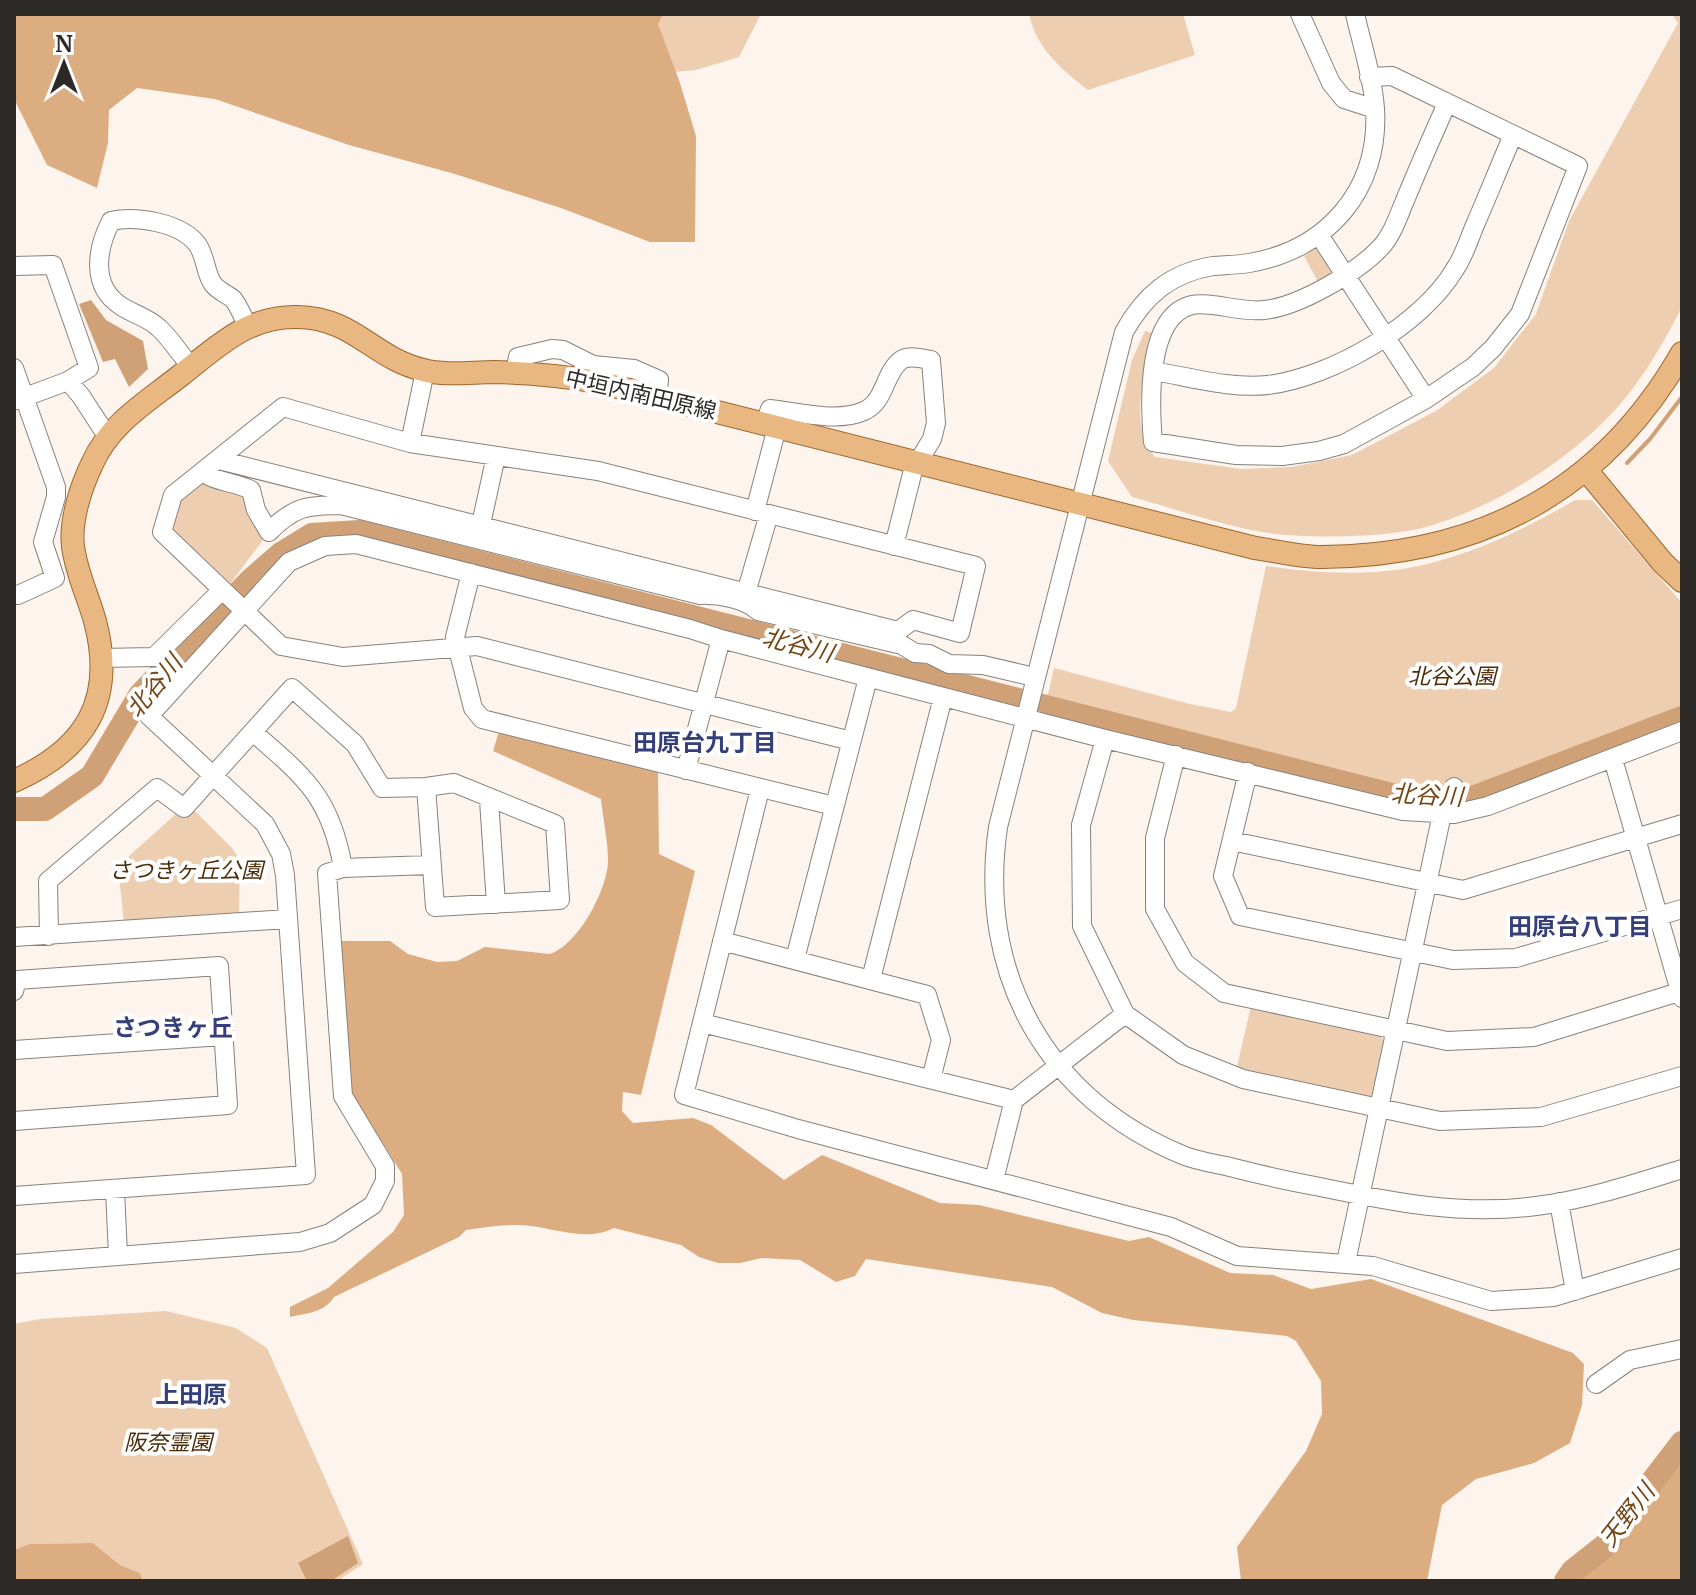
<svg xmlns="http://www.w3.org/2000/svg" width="1696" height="1595" viewBox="0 0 1696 1595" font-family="Merriweather,'Noto Sans JP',serif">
	<rect width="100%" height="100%" fill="#fcf4ed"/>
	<!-- green -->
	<path fill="#eeceb1" d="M 231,14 L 761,14 L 739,57 L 696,70 L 662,73 Z
		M 1029,14 L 1183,14 L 1195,55 L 1088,90 C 1062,70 1036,48 1029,14 Z
		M 1672,14 L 1682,14 L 1682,307 C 1664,342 1643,379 1616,409 C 1569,461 1493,508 1426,527 C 1385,538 1304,539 1262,532 C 1220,525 1173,508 1132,497 L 1108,461 L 1132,360 L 1145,331 L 1152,333 C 1146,371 1127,426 1155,457 L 1241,469 L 1292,467 L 1352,455 L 1436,411 L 1494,368 L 1536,314 L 1569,221 L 1678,23 Z
		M 1314,249 L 1320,250 L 1332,270 L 1329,275 L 1318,282 L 1304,256 Z
		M 202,481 L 242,492 L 266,536 L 227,588 L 169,529 L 178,498 Z
		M 1575,500 L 1592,500 L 1682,603 L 1682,710 C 1592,742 1505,798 1407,793 L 1047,699 L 1054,668 L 1190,704 L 1231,712 L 1236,708 L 1266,566 C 1310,573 1364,576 1408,568 C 1467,557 1524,530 1575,500 Z
		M 195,811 L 232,848 L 240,860 L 239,914 L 124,923 L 118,866 L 178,812 L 183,818 Z
		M 1251,1006 L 1378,1034 L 1384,1041 L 1373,1096 L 1368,1101 L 1236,1071 Z
		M 166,1311 L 236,1328 L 267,1348 L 363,1564 L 337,1581 L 143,1581 L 140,1573 L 120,1565 L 93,1543 L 29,1544 L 14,1550 L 14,1324 L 40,1319 Z"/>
	<!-- forest -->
	<path fill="#dcad81" d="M 14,14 L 663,14 L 658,24 L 679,80 L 696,136 L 695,242 L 650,242 L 561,208 L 455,174 L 349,145 L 215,99 L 137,88 L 109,110 L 108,143 L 97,188 L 47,165 L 14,99 Z
		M 500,728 L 658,772 L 659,854 L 695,871 L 641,1095 L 623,1092 L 622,1111 L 633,1123 L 693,1118 L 711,1125 L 784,1180 L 822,1155 L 940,1203 L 979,1205 L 1129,1241 L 1149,1237 L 1230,1273 L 1273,1275 L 1311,1289 L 1371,1279 L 1573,1353 L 1584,1364 L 1582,1405 L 1570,1443 L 1534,1463 L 1476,1479 L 1442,1505 L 1427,1581 L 1241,1581 L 1237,1547 L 1306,1451 L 1322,1414 L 1321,1381 L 1296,1341 L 1287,1336 L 1133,1320 L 1102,1313 L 1052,1287 L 866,1259 L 855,1276 L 836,1282 L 800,1260 L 762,1258 L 740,1263 L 718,1263 L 699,1257 L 681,1245 L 614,1228 C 583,1244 547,1224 516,1225 C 499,1225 482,1228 466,1230 L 459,1237 L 334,1297 C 324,1313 307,1313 290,1317 L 290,1307 L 328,1288 L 393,1232 L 404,1215 L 402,1174 L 352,1093 L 339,941 L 390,941 L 408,954 L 437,962 L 457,961 L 485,947 L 550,954 C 578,945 607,890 608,862 C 608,841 603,819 601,799 L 493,751 Z
		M 1682,1457 L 1682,1581 L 1575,1581 C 1592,1556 1607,1531 1628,1510 C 1646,1493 1670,1477 1682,1457 Z
		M 93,1543 L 120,1565 L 140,1573 L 143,1581 L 14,1581 L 14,1550 L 29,1544 Z"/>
	<!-- water -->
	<path fill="#d0a176" d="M 91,300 L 106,320 L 143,341 L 148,369 L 129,387 L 115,359 L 103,362 L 79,304 Z
		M 348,1536 L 358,1563 L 331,1581 L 307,1581 L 298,1563 Z"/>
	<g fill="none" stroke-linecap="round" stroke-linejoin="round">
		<!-- stream -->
		<path stroke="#d0a176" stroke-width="4" d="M 1627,463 L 1650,439 L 1682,397"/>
		<!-- river -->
		<path stroke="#d0a176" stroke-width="24" d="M 14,809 L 45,809 L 92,776 L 141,694 L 250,581 L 281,554 L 312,535 L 359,532 L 1403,798 L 1436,802 L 1470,799 L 1682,718
			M 1566,1581 L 1573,1571 L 1606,1545 L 1635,1504 L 1682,1443"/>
		<!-- minor casing -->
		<g stroke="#88827c" stroke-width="20">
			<path id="minor" d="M 1300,14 L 1331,83 L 1344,99 L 1375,109
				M 1355,14 C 1362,45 1373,78 1375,109 C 1380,190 1327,250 1249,263 C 1237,265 1225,265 1213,266 C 1170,273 1144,296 1124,332 L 998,827 C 977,975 1046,1099 1185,1156 C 1198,1161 1212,1163 1226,1166 C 1257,1174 1288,1181 1320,1187 C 1392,1202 1462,1216 1536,1206 C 1585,1200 1634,1184 1682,1169
				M 1369,77 L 1392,76 L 1578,166 L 1520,314 L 1493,348 L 1473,367 L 1426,399 L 1344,444 L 1319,451 L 1282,456 L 1236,455 L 1153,442 C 1150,407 1145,316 1192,305 C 1210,301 1243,313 1264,310 C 1298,307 1358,272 1381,247 C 1393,234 1399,214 1406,198 C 1419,166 1433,135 1447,103
				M 1319,235 L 1426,399
				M 14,266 L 53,265 L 89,368 L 68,381 L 17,400
				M 191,367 C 181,355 171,339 159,328 C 149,318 133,314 121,306 C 90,286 97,248 111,221 C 136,215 181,223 197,244 C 206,256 205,273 213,284 C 218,291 227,294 233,299 C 239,306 243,318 248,326
				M 14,368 L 56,487 L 56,497 L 43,542 L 55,578 L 18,595
				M 1153,371 C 1190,377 1230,389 1268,385 C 1332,377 1422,325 1455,269 C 1464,256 1469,239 1475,225 C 1488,195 1500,165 1513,135
				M 515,373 L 518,357 L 552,349 L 563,350 L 593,365 L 634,369 L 659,380 L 657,396
				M 68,381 L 81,396 L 107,436
				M 765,423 L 770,409 C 798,412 837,423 864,411 C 885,402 884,374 900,361 C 908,354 922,359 931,360 L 936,423 L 932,439 L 913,470 L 894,546
				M 410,443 L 425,371
				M 219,460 L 898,631 L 913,620 L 960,633 L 976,566 L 598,471 L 410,443 L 283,407 L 173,495 L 162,532 L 281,646 L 343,657 L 477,646 L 851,741
				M 209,476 C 223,483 238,483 251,490 L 256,510 L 269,532 C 293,507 307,505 341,505 L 700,595 C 718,594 745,599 758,611 L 902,645 L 915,653 L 929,654 L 949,664 L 983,665 L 1026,675
				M 755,511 L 775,435
				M 481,524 L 496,456
				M 471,573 L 455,637 L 473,708 L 482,719 L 834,806
				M 746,593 L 769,514
				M 101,658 L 154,657 L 222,590
				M 254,733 C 305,777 331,798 343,868
				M 1105,739 L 1081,825 L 1082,926 L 1125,1014 L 1183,1055 L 1243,1079 L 1440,1121 L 1541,1117 L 1682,1076
				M 1176,755 L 1155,838 L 1155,909 L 1185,963 L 1224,993 L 1447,1041 L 1534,1037 L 1682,991
				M 1613,759 L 1682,998
				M 686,770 L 721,639
				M 1248,772 L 1223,876 L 1240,916 L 1453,960 L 1516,958 L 1682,909
				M 1454,787 L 1454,814
				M 760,789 L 684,1095 L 798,1129 L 1171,1227 L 1237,1256 L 1373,1266 L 1491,1301 L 1554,1297 L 1682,1258
				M 489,800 L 496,904
				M 1232,841 L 1463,890 L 1682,824
				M 49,936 L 48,881 L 157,788 L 184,808 L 292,688 L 355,744 L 382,788 L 426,787 L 454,783 L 555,824 L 560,900 L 435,907 L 426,787
				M 14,937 L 287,919
				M 722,941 L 927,995 L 941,1040 L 931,1079
				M 795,959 L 868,678
				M 871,979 L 943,697
				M 14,991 L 17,980 L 219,966 L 228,1105 L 14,1121
				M 702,1023 L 1014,1100 L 1125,1014
				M 14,1050 L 223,1036
				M 994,1180 L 1014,1100
				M 115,1190 L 118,1255
				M 14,1196 L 306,1175 L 285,875 L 281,854 L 265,824 L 149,716 L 289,562 L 325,546 L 356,544 L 690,629 L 721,639 L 1105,739 L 1403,811 L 1454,814 L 1488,806 L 1682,731
				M 1559,1202 L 1575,1291
				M 1346,1262 L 1442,814
				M 14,1264 L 300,1242 L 330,1233 L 373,1205 L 385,1181 L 385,1166 L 343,1096 L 327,873 L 343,868 L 430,865
				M 1596,1384 L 1630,1360 L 1682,1349"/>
		</g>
		<!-- major casing -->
		<g stroke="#9d672c" stroke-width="24">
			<path id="major" d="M 1587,471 L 1663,563 L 1682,581
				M 14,781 C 86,749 116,700 95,621 C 88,596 76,572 73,546 C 70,520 81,487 92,464 C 110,423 147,402 181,375 C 217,347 247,316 297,317 C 355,318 371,357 423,370 C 446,376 471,372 495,372 C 530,373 563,376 598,382 L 1255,548 C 1277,551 1300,557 1322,557 C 1480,556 1603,491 1682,353"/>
		</g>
		<!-- minor -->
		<use href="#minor" stroke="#fff" stroke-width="18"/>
		<!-- major -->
		<use href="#major" stroke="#e9b882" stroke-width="22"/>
	</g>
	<g text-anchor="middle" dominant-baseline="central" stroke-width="8" stroke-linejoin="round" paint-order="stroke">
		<!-- street labels -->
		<g font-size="22" fill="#2c2927" stroke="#fff">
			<text transform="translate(641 394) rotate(13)">中垣内南田原線</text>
		</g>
		<!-- park labels -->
		<g font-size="22" font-style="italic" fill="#4c2c09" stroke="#fff">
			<text x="1452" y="676">北谷公園</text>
			<text x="186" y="870">さつきヶ丘公園</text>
			<text x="168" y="1442">阪奈霊園</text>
		</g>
		<!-- water labels -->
		<g font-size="24" font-style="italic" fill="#744715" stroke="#fff">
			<text transform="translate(798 645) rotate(14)">北谷川</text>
			<text transform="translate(154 686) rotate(-51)">北谷川</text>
			<text transform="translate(1427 795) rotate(3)">北谷川</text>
			<text transform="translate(1627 1515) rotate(-52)">天野川</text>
		</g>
		<!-- neighbourhood labels -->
		<g font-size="24" font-weight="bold" fill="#353f7a" stroke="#fff">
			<text x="705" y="742">田原台九丁目</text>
			<text x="1580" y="926">田原台八丁目</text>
			<text x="173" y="1027">さつきヶ丘</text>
			<text x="191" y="1394">上田原</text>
		</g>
	</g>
	<!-- border -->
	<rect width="1696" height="1595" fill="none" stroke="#2c2927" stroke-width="32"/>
	<!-- north arrow -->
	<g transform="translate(64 64)" stroke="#ffffff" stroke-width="6" paint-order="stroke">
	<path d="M0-6L14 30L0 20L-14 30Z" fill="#2c2927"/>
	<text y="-12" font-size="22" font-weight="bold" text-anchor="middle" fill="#2c2927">N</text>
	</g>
</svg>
